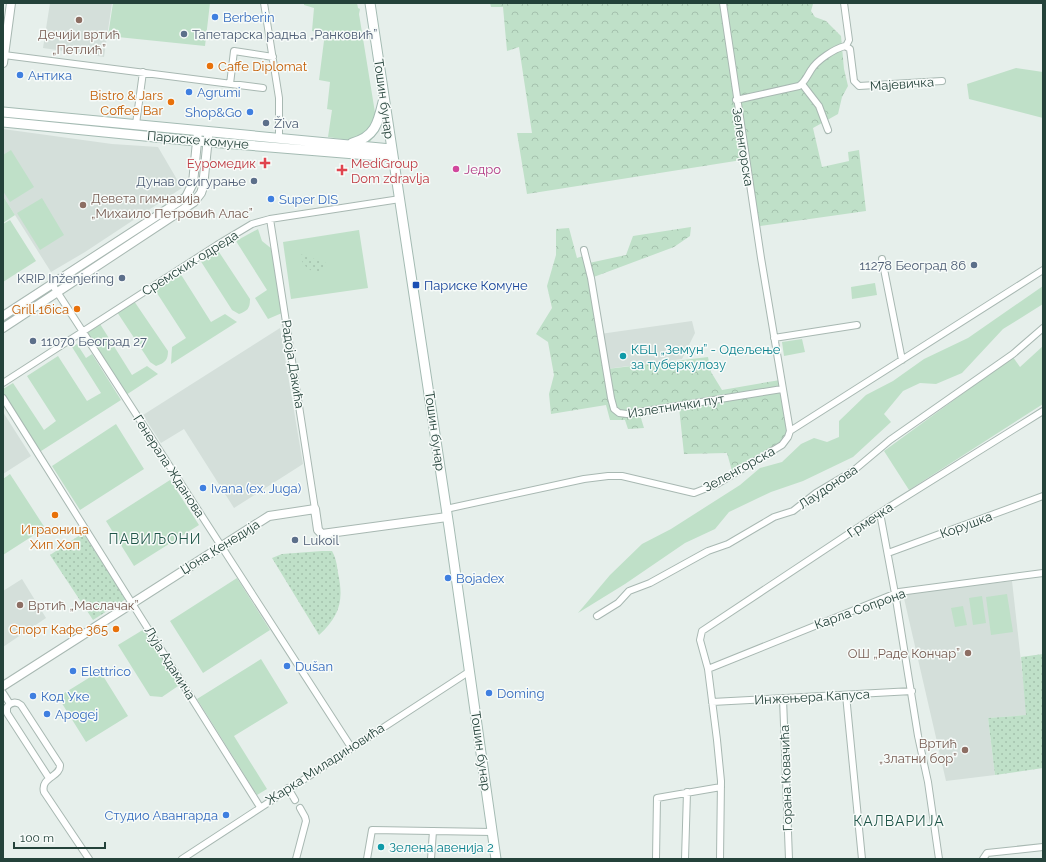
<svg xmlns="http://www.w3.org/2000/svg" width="1046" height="862" viewBox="0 0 1046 862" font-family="Raleway,sans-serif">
	<defs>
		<pattern id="forest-crowns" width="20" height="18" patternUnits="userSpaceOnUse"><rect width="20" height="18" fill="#bfe0c8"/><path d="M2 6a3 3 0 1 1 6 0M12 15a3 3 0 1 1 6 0" fill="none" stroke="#a4c1ad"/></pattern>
		<pattern id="park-dots" width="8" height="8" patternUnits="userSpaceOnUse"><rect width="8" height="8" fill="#bfe0c8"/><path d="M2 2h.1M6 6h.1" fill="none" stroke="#a4c1ad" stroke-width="1.8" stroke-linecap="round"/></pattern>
	</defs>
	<rect width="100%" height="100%" fill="#e6efeb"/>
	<!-- built -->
	<path fill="#d4dfda" d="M 50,3 L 112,3 L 104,57 L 43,48 Z
		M 3,129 L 112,144 L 158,147 L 182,188 L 85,252 L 51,272 L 3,196 Z
		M 692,321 L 695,333 L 682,359 L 606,369 L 600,334 Z
		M 280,328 L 303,464 L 234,508 L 184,429 L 161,443 L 143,415 Z
		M 3,412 L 31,456 L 3,474 Z
		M 22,579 L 46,618 L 3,647 L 3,591 Z
		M 1012,581 L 1027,715 L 988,718 L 995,775 L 946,781 L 903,594 Z"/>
	<!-- green -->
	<path fill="#bfe0c8" d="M 113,3 L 210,3 L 205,46 L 108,36 Z
		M 304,3 L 357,3 L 358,8 L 360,9 L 359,14 L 378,131 L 369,143 L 328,137 L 332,110 L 327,109 L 330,82 L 319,80 L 325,33 L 312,31 L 314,8 L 304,5 Z
		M 1016,68 L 1043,72 L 1043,118 L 969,99 L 967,84 Z
		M 11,150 L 34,187 L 10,202 L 3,191 L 3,155 Z
		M 3,196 L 15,215 L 3,223 Z
		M 42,198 L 64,235 L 40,250 L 17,213 Z
		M 10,220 L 36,261 L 3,282 L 3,224 Z
		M 258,229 L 262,241 L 272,249 L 282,313 L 268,319 L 255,298 L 267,290 L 236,241 Z
		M 359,230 L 368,288 L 291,299 L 283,242 Z
		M 217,249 L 250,299 C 250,309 247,311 239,314 L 232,310 L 200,260 Z
		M 180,273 L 211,322 L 225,314 L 237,322 L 171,364 L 172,347 L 186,338 L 155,290 Z
		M 875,283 L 877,295 L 852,299 L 851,287 Z
		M 1043,286 L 1043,304 L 1003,329 L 962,373 L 936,384 L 920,383 L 903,391 L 884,414 L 891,422 L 853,457 L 803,481 L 771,492 L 729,512 L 715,529 L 685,543 L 625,584 L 578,613 L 610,575 L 642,544 L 671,529 L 740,485 L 760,468 L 782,462 L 801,444 L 814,438 L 827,442 L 839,437 L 839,421 L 866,395 L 893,381 L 924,359 L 968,338 Z
		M 134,301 L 168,351 C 168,360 165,363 156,366 L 150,362 L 117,312 Z
		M 100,324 L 132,375 L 147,366 L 158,374 L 126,395 L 86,333 Z
		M 802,339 L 805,352 L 784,356 L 782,342 Z
		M 77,344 L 86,358 L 92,354 L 121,400 L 38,453 L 3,398 L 3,389 L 13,383 L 44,430 L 56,421 L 27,376 L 58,356 L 87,401 L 101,393 L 72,347 Z
		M 1043,346 L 1043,404 L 909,490 L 884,451 L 1013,357 L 1020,367 Z
		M 116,424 L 144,469 L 80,510 L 52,466 Z
		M 10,474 L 45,528 L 3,555 L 3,479 Z
		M 170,480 L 199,525 L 134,566 L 106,521 Z
		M 237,578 L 270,630 L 203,673 L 170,621 Z
		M 1007,594 L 1013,632 L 991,635 L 986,597 Z
		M 982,596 L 986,623 L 973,625 L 969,598 Z
		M 963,606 L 967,625 L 955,627 L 951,608 Z
		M 146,628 L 181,684 L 162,697 L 150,696 L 118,645 Z
		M 261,659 L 288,703 L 234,736 L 267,789 L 257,795 L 197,699 Z
		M 100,671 L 128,716 L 86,742 L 58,697 Z"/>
	<!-- forest -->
	<path fill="url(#forest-crowns)" d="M 490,3 L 819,3 L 813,4 L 811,11 L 815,17 L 826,21 L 841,36 L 844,69 L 848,86 L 842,97 L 838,114 L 813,128 L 822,167 L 849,161 L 848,152 L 859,150 L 866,211 L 760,226 L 748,159 L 527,194 L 517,133 L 532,133 L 519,47 L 507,51 L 503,7 L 491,7 Z
		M 691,227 L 690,236 L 674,247 L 591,278 L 607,369 L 708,357 L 711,372 L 722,390 L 780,380 L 790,431 L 782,445 L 740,470 L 732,471 L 727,453 L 684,454 L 679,407 L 640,415 L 644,428 L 628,429 L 625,420 L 610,420 L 606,405 L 551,414 L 549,394 L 554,375 L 548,342 L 536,334 L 552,308 L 547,286 L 556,255 L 556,229 L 569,228 L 577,258 L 586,255 L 589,263 L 626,255 L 633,236 Z"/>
	<!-- park -->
	<path fill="url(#park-dots)" d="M 300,254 L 329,264 L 320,274 C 308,270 302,266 300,254 Z
		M 83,533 L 126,599 L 93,620 L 50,555 Z
		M 322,551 L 332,551 C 336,558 337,565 338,573 C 344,600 340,616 319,635 L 272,558 L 282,554 Z
		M 1043,654 L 1043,768 L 995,775 L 988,718 L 1026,715 L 1021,657 Z"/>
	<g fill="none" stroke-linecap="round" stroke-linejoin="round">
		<!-- minor casing -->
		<g stroke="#a8b8b2" stroke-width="8">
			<path id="minor" d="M 264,3 L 279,98 L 279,139
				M 844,3 L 849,40 L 846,46
				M 4,55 L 263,88
				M 230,84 L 234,51 L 273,57
				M 802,84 L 819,106 L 828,130
				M 736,100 L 799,86 C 805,82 807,76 811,70 C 817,60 834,49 845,46 L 850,49 L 854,81 L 859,86 L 942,81
				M 136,124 L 143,72
				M 270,219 L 315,509
				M 584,250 L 591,278 L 611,398 L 614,409 L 619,413 L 627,414 L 782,389
				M 882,259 L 902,360
				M 52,284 L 351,747
				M 774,338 L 857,325
				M 3,383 L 217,245 L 252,224 L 270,219 L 400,199
				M 3,398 L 260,807
				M 790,431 L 1043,270
				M 446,509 L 584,479 L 608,476 L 622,476 L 694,493 L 717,484 L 782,445 L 788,437 L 790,431 L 761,258 L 723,3
				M 880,513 L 896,599 L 918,736 L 928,782 L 939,859
				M 888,553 L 1043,496
				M 597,616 L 618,603 L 629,591 L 650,583 L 708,551 L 728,544 L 774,517 L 793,511 L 816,493 L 853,471 L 890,440 L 1013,354 L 1043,328
				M 708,669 L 899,592 L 1043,573
				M 3,693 L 10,704
				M 846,695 L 862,859
				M 783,698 L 789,859
				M 712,702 L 912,691
				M 49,778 L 7,713 L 7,707 C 11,702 16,701 21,705 L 60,765 C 61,777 40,777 44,792 L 89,859
				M 288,788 L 295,800
				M 182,859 L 470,671
				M 296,859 L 306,821 L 305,817 L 300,808
				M 367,859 L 372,830 L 492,832
				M 431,859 L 433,831
				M 656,859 L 657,798 L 721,787
				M 685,859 L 687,792
				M 720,859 L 721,781 L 717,740 L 708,669 L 700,640 L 702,631 L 886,509 L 1043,411
				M 983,859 L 987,853 L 1043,847"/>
		</g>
		<!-- tertiary casing -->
		<g stroke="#a8b8b2" stroke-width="10">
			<path id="tertiary" d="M 3,63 L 11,3
				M 3,316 L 186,197 L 193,183 L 198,131
				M 3,328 L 194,202 L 201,193 L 203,187 L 208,137
				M 3,686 L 269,516 L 315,509 L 318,530 L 322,534 L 447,517"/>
		</g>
		<!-- secondary casing -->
		<g stroke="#a4bbb3" stroke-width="11">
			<path id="secondary" d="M 370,3 L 449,527 L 496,859
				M 3,112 L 391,149
				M 3,122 L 185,140 L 392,157
				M 352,143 C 375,137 378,123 383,102"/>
		</g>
		<!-- minor -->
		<use href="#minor" stroke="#fff" stroke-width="6"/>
		<!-- tertiary -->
		<use href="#tertiary" stroke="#fff" stroke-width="8"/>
		<!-- secondary -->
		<use href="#secondary" stroke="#fff" stroke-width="9"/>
	</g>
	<!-- markers -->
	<g fill="#3f7fe0" stroke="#f7fbf9" stroke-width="1.5">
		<circle cx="215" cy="17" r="4"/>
		<circle cx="20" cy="75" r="4"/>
		<circle cx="189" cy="92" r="4"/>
		<circle cx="250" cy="112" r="4"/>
		<circle cx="271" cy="199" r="4"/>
		<circle cx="203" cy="488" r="4"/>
		<circle cx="448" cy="578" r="4"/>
		<circle cx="287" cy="666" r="4"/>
		<circle cx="73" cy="671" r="4"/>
		<circle cx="489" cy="693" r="4"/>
		<circle cx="33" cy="696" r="4"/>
		<circle cx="47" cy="714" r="4"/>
		<circle cx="226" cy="815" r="4"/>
	</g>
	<g fill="#8d6e63" stroke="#f7fbf9" stroke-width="1.5">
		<circle cx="79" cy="20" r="4"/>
		<circle cx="83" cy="205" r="4"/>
		<circle cx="20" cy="605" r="4"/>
		<circle cx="968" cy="653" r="4"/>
		<circle cx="965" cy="750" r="4"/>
	</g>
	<g fill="#5c6f8a" stroke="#f7fbf9" stroke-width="1.5">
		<circle cx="184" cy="34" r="4"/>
		<circle cx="266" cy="123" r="4"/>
		<circle cx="254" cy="181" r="4"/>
		<circle cx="974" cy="265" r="4"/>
		<circle cx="122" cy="278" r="4"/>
		<circle cx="33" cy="341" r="4"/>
		<circle cx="295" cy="540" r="4"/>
	</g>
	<g fill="#e8710a" stroke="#f7fbf9" stroke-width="1.5">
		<circle cx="210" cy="66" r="4"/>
		<circle cx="171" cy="102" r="4"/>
		<circle cx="77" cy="309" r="4"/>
		<circle cx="55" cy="515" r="4"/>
		<circle cx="116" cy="629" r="4"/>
	</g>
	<g fill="#e0444e" stroke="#f7fbf9" stroke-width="1.5">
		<path d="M263 157h4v4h4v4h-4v4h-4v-4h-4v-4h4z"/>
		<path d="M340 164h4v4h4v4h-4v4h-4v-4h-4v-4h4z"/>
	</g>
	<circle fill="#d1479c" stroke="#f7fbf9" stroke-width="1.5" cx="456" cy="169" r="4"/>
	<rect fill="#1a4fb4" stroke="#f7fbf9" stroke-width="1.5" x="412" y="281" width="8" height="8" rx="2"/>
	<g fill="#0f9aa8" stroke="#f7fbf9" stroke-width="1.5">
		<circle cx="623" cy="356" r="4"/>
		<circle cx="381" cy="847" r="4"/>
	</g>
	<g text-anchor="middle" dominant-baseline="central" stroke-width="3" stroke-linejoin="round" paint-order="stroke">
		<!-- shop labels -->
		<g font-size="13" fill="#366cbe" stroke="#f7fbf9" text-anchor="start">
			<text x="223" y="17">Berberin</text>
			<text x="28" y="75">Антика</text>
			<text x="197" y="92">Agrumi</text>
			<text x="242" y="112" text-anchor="end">Shop&amp;Go</text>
			<text x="279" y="199">Super DIS</text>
			<text x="211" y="488">Ivana (ex. Juga)</text>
			<text x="456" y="578">Bojadex</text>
			<text x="295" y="666">Dušan</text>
			<text x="81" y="671">Elettrico</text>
			<text x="497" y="693">Doming</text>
			<text x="41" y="696">Код Уке</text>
			<text x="55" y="714">Apogej</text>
			<text x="218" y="815" text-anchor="end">Студио Авангарда</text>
		</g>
		<!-- education labels -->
		<g font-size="13" fill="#785e54" stroke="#f7fbf9" text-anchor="start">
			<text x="79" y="34" text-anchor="middle">Дечији вртић<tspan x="79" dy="15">„Петлић”</tspan></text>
			<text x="91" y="198">Девета гимназија<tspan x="91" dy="15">„Михаило Петровић Алас”</tspan></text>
			<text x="28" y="605">Вртић „Маслачак”</text>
			<text x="960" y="653" text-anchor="end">ОШ „Раде Кончар”</text>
			<text x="957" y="743" text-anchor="end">Вртић<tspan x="957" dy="15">„Златни бор”</tspan></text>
		</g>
		<!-- service labels -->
		<g font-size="13" fill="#4e5e75" stroke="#f7fbf9" text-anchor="start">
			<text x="192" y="34">Тапетарска радња „Ранковић”</text>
			<text x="274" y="123">Živa</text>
			<text x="246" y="181" text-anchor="end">Дунав осигурање</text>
			<text x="966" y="265" text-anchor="end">11278 Београд 86</text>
			<text x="114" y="278" text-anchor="end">KRIP Inženjering</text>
			<text x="41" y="341">11070 Београд 27</text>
			<text x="303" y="540">Lukoil</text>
		</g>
		<!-- food labels -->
		<g font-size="13" fill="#c56008" stroke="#f7fbf9" text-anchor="end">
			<text x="218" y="66" text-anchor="start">Caffe Diplomat</text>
			<text x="163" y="95">Bistro &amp; Jars<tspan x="163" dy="15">Coffee Bar</tspan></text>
			<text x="69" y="309">Grill 16ica</text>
			<text x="55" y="529" text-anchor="middle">Играоница<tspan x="55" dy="15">Хип Хоп</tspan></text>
			<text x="108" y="629">Спорт Кафе 365</text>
		</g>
		<!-- street labels -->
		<g font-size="13" fill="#24423a" stroke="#f7fbf9">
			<text transform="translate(902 84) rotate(-4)">Мајевичка</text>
			<text transform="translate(384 99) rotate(82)">Тошин бунар</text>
			<text transform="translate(198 140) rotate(5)">Париске комуне</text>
			<text transform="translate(743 147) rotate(81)">Зеленгорска</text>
			<text transform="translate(190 263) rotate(-32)">Сремских одреда</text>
			<text transform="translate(293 364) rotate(81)">Радоја Дакића</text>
			<text transform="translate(676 406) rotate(-9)">Излетнички пут</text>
			<text transform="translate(435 431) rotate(82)">Тошин бунар</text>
			<text transform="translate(169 466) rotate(57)">Генерала Жданова</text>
			<text transform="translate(739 469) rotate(-29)">Зеленгорска</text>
			<text transform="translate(828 487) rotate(-34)">Лаудонова</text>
			<text transform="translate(870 520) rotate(-34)">Грмечка</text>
			<text transform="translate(966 525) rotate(-20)">Корушка</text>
			<text transform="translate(220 547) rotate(-32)">Џона Кенедија</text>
			<text transform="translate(860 609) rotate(-20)">Карла Сопрона</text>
			<text transform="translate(170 663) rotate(58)">Луја Адамича</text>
			<text transform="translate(812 697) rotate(-3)">Инжењера Капуса</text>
			<text transform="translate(481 751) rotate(82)">Тошин бунар</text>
			<text transform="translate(325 764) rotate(-33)">Жарка Миладиновића</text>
			<text transform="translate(786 778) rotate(-92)">Горана Ковачића</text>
		</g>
		<!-- health labels -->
		<g font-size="13" fill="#be3a42" stroke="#f7fbf9" text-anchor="end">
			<text x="256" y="163">Еуромедик</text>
			<text x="351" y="163" text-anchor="start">MediGroup<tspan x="351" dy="15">Dom zdravlja</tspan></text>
		</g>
		<!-- hotel labels -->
		<g font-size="13" fill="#b23c85" stroke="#f7fbf9" text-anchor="start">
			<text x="464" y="169">Једро</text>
		</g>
		<!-- transit labels -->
		<g font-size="13" fill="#164399" stroke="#f7fbf9" text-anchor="start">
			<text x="424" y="285">Париске Комуне</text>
		</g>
		<!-- culture labels -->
		<g font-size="13" fill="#0d838f" stroke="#f7fbf9" text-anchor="start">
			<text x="631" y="349">КБЦ „Земун” - Одељење<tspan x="631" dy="15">за туберкулозу</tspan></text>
			<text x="389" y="847">Зелена авенија 2</text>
		</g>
		<!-- neighbourhood labels -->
		<g font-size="14" letter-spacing="1" fill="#1f5548" stroke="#f7fbf9">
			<text x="155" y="539">ПАВИЉОНИ</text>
			<text x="899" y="821">КАЛВАРИЈА</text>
		</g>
	</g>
	<!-- border -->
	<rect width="1046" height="862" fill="none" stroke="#24423a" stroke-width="8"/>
	<!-- scale -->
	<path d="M14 842v6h91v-6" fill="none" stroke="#24423a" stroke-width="2"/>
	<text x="20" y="842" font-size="12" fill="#24423a" stroke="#f7fbf9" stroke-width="3" paint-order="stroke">100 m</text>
</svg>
